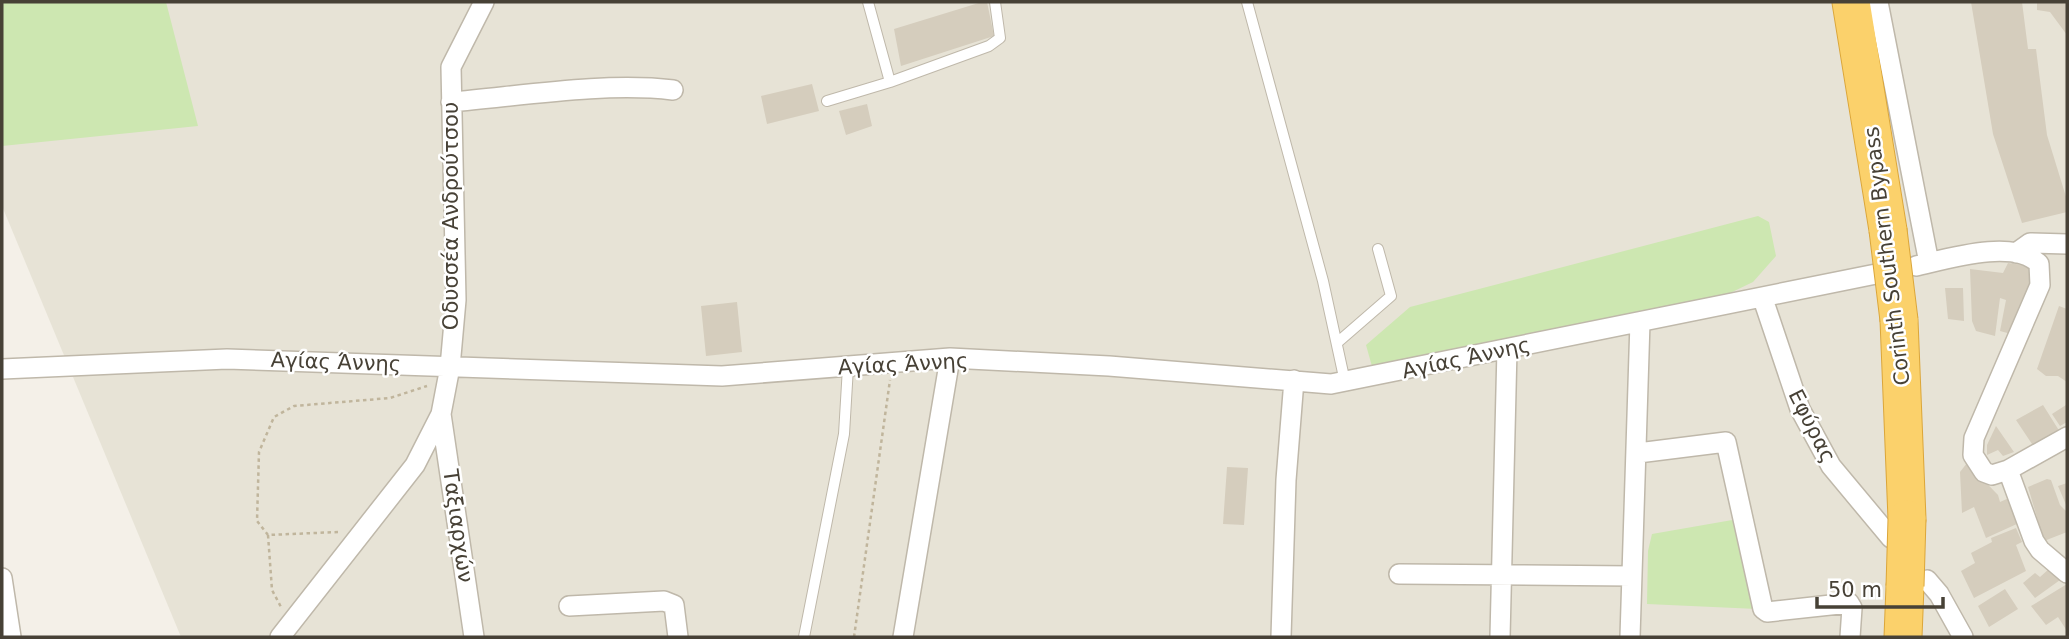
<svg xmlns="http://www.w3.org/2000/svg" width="2069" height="639" viewBox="0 0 2069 639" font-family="'DejaVu Sans',sans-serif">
	<rect width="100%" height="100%" fill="#f4f0e8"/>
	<!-- residential -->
	<path fill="#e7e3d6" d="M 2,2 L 2067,2 L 2067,637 L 181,637 L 2,206 Z"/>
	<!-- green -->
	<path fill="#cde7b1" d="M 2,2 L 166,2 L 198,126 L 2,146 Z
		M 1758,216 L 1769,222 L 1776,256 L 1753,282 L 1728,294 L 1373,370 L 1366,345 L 1410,307 Z
		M 1738,519 L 1757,609 L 1647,604 L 1648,551 L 1652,534 Z"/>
	<!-- building -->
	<path fill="#d5cdbd" d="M 982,2 L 987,2 L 994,36 L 901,66 L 894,29 Z
		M 1971,2 L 2022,2 L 2028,49 L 2036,49 L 2047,135 L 2067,200 L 2067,212 L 2022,223 L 1993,134 Z
		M 2037,2 L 2067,2 L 2067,35 L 2050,12 L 2037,10 Z
		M 812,84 L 819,111 L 767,124 L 761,96 Z
		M 867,104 L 872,126 L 846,135 L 839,111 Z
		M 2008,263 L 2031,266 L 2034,273 L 2011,334 L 2000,331 L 2006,300 L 2000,298 L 1995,336 L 1976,331 L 1972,321 L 1970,269 L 2003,273 Z
		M 1945,288 L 1963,288 L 1964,321 L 1948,319 Z
		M 737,302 L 742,352 L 706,356 L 701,306 Z
		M 2059,306 L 2067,309 L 2067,382 L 2058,376 L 2046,376 L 2037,369 Z
		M 2043,405 L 2060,432 L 2034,447 L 2016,420 Z
		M 2066,405 L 2067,422 L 2060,426 L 2052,414 Z
		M 1996,426 L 2014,452 L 2003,456 L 1998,450 L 1987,455 L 1987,445 Z
		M 1967,463 L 1998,495 L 2000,502 L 2009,498 L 2019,523 L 1986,538 L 1974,507 L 1962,513 L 1960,472 Z
		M 1227,467 L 1248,468 L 1244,525 L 1223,524 Z
		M 2047,479 L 2051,480 L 2060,505 L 2067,512 L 2067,532 L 2044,541 L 2028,487 Z
		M 2067,483 L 2067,507 L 2058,486 Z
		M 2016,528 L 2022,542 L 2016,545 L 2026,571 L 1974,598 L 1961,571 L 1975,563 L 1971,553 L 1992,542 L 1991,538 Z
		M 2050,568 L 2060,580 L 2035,598 L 2023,583 L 2035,573 L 2040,577 Z
		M 2067,584 L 2067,631 L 2058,617 L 2046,625 L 2031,606 Z
		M 2005,589 L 2018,609 L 1989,627 L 1978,606 Z"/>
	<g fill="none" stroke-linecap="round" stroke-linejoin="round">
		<!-- lane casing -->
		<g stroke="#bfb8aa" stroke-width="12">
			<path id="lane" d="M 868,2 L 890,82
				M 1247,2 L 1323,281 L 1345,382
				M 827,101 L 890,82 L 989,46 L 1000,38 L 995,2
				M 1338,342 L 1391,296 L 1378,249
				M 804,637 L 844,434 L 848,367"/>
		</g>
		<!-- street casing -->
		<g stroke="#bfb8aa" stroke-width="22">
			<path id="street" d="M 1878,2 L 1929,263
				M 451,102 C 521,96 604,82 673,90
				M 2016,253 L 2030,243 L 2067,244
				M 1916,266 C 1947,259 2015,238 2039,264 L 2040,285 L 1974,438 L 1973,455 L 1984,472 L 1992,475 L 2008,470 L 2067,437
				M 1763,299 L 1800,409 L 1831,466 L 1891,538
				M 2,369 L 227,359 L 722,376 L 950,358 L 1109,366 L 1331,384 L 1876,274
				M 441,414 L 474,637
				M 1638,453 L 1726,442 L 1763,609 L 1767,612 L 1849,603 L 1852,608 L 1850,637
				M 2008,470 L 2034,541 L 2040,550 L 2067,573
				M 1399,574 L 1632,576
				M 2,578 L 11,637
				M 1927,580 L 1939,594 L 1963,637
				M 569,606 L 664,601 L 674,605 L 678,637
				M 280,637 L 415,465 L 441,414 L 450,367 L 456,300 L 451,67 L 484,2
				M 903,637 L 950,358
				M 1281,637 L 1286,480 L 1294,380
				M 1500,637 L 1507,349
				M 1630,637 L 1640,322"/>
		</g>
		<!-- highway casing -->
		<g stroke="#dba63a" stroke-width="39">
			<path id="highway" d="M 1851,2 L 1888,230
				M 1899,320 L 1907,519
				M 1903,637 L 1905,586"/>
		</g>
		<!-- path -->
		<path stroke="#c0b59c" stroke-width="2.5" stroke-dasharray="3.5 3.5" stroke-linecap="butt" d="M 338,532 L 268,535 L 257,521 L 259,452 L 274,417 L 294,406 L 390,398 L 427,386
			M 268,535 L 272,590 L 281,607
			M 854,637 L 890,380"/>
		<!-- lane -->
		<use href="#lane" stroke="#fff" stroke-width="10"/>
		<!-- street -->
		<use href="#street" stroke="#fff" stroke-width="19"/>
		<!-- highway -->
		<use href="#highway" stroke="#fbd16b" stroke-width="37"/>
		<!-- highway-bridge casing -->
		<g stroke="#dba63a" stroke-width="39" stroke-linecap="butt">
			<path id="highway-bridge" d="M 1888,230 L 1899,320
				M 1905,586 L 1907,519"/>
		</g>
		<!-- highway-bridge -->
		<use href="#highway-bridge" stroke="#fbd16b" stroke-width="37"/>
	</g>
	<g text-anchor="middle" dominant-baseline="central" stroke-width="5" stroke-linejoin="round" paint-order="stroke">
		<!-- street labels -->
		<g font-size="21" fill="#474136" stroke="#fff">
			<text transform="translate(451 216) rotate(-90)">Οδυσσέα Ανδρούτσου</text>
			<text transform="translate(1887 256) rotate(-97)">Corinth Southern Bypass</text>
			<text transform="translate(1466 358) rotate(-12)">Αγίας Άννης</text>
			<text transform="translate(336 362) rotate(2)">Αγίας Άννης</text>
			<text transform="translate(903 364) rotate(-3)">Αγίας Άννης</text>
			<text transform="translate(1812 426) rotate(63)">Εφύρας</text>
			<text transform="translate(458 526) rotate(82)">Ταξιαρχών</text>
		</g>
	</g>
	<!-- border -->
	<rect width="2069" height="639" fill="none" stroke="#474136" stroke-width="7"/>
	<!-- scale -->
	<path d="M1817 597v10h126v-10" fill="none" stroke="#474136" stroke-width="3.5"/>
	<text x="1828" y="597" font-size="21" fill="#474136" stroke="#ffffff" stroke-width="5" paint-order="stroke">50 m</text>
</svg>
